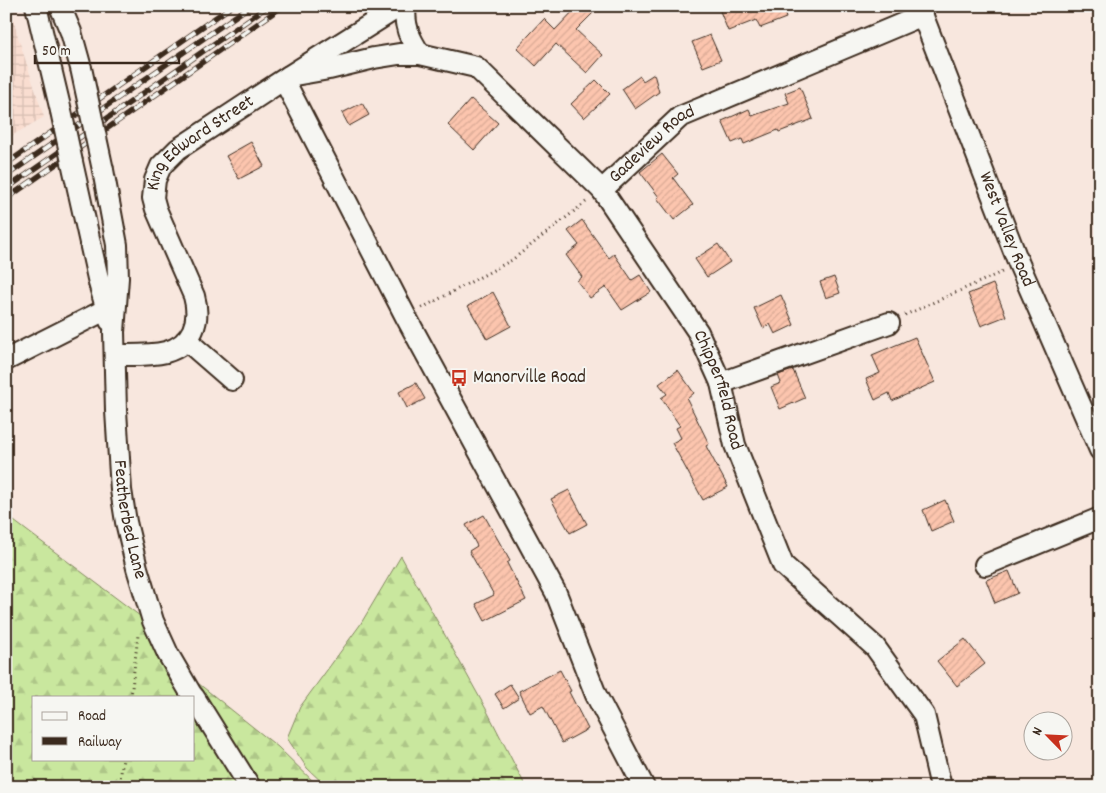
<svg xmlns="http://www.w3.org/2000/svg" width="1106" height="793" viewBox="0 0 1106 793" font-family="Dekko,sans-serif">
	<defs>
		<pattern id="industrial-grid" width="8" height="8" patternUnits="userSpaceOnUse" patternTransform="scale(1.25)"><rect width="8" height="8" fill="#f9ddd0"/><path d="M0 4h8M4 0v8" fill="none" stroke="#d6beb2"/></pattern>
		<pattern id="forest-firs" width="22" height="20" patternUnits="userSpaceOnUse" patternTransform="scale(1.25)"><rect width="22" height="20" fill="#c9e79e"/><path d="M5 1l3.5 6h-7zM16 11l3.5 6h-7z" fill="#aec688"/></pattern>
		<pattern id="building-hatch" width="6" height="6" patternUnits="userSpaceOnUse" patternTransform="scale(1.25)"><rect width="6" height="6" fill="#fcc5ae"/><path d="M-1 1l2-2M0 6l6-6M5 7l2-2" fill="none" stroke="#d9a995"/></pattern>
	</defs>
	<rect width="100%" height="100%" fill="#f8e7de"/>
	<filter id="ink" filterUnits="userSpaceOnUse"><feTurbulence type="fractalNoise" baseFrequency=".02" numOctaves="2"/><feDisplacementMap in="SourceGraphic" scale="10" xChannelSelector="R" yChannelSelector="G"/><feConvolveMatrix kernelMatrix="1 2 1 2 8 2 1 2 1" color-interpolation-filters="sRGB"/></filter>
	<g filter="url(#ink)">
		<!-- industrial -->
		<path fill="url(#industrial-grid)" d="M 6,6 L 10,6 L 18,37 L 44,117 L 6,139 Z"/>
		<!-- forest -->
		<path fill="url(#forest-firs)" stroke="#82885e" fill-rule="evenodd" d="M 6,515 L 140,616 L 164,656 L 278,747 L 319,787 L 6,787 ZM 34,697 L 194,697 L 194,759 L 34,759 Z
			M 401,556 L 486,709 L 526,787 L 327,787 L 307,768 L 287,738 L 300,707 L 360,625 Z"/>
		<!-- building -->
		<path fill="url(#building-hatch)" stroke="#3b2a1e" d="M 578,6 L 600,6 L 576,30 L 603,55 L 587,73 L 556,44 L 536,66 L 517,48 L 544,19 L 555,30 Z
			M 718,6 L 788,6 L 789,7 L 783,9 L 786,18 L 760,28 L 756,20 L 728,31 Z
			M 710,35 L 721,60 L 703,67 L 692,42 Z
			M 654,74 L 659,92 L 635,109 L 622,89 L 640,76 L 643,81 Z
			M 596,80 L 610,94 L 584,118 L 571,104 Z
			M 800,87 L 813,119 L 779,132 L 778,130 L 744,144 L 742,139 L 732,143 L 722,121 L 749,109 L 752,116 L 789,103 L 785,93 Z
			M 471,99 L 498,123 L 474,150 L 448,125 Z
			M 362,103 L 369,115 L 349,126 L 342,113 Z
			M 251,142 L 264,166 L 239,179 L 226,156 Z
			M 662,154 L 678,174 L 673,178 L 693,205 L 674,220 L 657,198 L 659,197 L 640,172 Z
			M 582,220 L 609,258 L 614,254 L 632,280 L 640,275 L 651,292 L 622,310 L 606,287 L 590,298 L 577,281 L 582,277 L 566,255 L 579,245 L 568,231 Z
			M 718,244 L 730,262 L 707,277 L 695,259 Z
			M 834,277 L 840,293 L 826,298 L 820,282 Z
			M 993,284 L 1006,316 L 981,326 L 968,294 Z
			M 493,292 L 511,326 L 487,339 L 468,306 Z
			M 781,295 L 794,325 L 775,334 L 770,324 L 763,328 L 754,308 Z
			M 915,337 L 935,382 L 892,401 L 889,393 L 875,400 L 866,379 L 880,373 L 872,355 Z
			M 678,370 L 694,393 L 687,399 L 709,444 L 706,446 L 728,487 L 703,500 L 672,443 L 681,438 L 676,428 L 680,426 L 661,398 L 667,394 L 659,384 Z
			M 793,370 L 805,398 L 780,409 L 771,387 L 781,383 L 778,375 Z
			M 416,383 L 425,399 L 407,408 L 399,392 Z
			M 569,490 L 587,524 L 570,533 L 551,499 Z
			M 945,500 L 954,521 L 931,531 L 923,510 Z
			M 484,515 L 510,561 L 507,563 L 526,600 L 485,621 L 476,604 L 494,595 L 469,551 L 477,546 L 466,525 Z
			M 1009,571 L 1018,593 L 995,603 L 986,580 Z
			M 965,639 L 985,664 L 957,686 L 937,661 Z
			M 560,670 L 571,691 L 569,692 L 588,729 L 562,743 L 543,706 L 530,713 L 519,691 Z
			M 510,684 L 519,698 L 504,708 L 495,694 Z"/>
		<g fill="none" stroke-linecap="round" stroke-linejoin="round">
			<!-- minor casing -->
			<g stroke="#3b2a1e" stroke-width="24">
				<g id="minor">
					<path d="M 36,6 L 61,111"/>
					<path d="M 60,6 L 71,32 L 81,68"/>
					<path d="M 406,6 C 403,25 410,39 420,54"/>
					<path id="s1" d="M 919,6 L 1019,264 L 1100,450"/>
					<path id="s2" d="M 289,76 L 329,69 L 374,58 L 399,54 L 420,54 L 476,67 L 602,190 L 698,332 L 721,383 L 735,445 L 783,565 L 875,647 L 924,715 L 941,787"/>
					<path d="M 284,80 L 406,317 L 556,593 L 596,695 L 644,787"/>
					<path d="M 72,162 L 99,283 L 110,321"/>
					<path id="s3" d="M 103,170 L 117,245 L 118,278 L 114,332 L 116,411 L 121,490 L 126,522 L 137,568 L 153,621 L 168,654 L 193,697"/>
					<path id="s4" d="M 602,190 L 680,117 L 923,15"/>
					<path d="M 186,340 L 232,380"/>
					<path id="s5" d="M 115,355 C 131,355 150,356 166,352 C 193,344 201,321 194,296 L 156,209 L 153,198 L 155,180 L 161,166 L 178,149 L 289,76 L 400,6"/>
					<path d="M 6,360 L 107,309"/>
					<path d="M 721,383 L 889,323"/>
					<path d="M 985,565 L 1100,518"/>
					<path d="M 194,697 L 250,787"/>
				</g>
			</g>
			<!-- path -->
			<path stroke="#3b2a1e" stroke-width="3" stroke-dasharray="1 4" stroke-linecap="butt" d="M 422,308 L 512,260 L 586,202
				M 905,315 L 1002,272
				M 131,697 L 138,635
				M 119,787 L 123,759"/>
			<!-- minor -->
			<use href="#minor" stroke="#f6f6f2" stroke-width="20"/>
			<!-- rail casing -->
			<g stroke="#3b2a1e" stroke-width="5.5">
				<path id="rail" d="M 6,164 L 232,6
					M 6,176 L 250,6
					M 6,189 L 268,6
					M 6,199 L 283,6"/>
			</g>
			<!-- rail -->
			<use href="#rail" stroke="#f6f6f2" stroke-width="4" stroke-dasharray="11" stroke-linecap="butt"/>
			<!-- minor-bridge casing -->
			<g stroke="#3b2a1e" stroke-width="24" stroke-linecap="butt">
				<path id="minor-bridge" d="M 81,68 L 103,170
					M 61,111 L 72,162"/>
			</g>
			<!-- minor-bridge -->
			<use href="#minor-bridge" stroke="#f6f6f2" stroke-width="20"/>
		</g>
	</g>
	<!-- icons -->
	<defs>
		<g id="bus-bare" transform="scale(1.35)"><path d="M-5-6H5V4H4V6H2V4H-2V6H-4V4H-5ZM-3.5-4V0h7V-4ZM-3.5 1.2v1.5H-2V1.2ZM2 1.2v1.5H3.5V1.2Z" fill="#c8321e" stroke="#f6f6f2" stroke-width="2.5" paint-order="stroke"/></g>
	</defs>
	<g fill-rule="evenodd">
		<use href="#bus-bare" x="459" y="378"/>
	</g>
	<g text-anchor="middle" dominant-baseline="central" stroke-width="4" stroke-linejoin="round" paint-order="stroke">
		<!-- street labels -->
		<g font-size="19" fill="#3b2a1e" stroke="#f6f6f2">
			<text stroke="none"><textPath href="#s4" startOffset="68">Gadeview Road</textPath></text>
			<text stroke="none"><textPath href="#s5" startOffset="305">King Edward Street</textPath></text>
			<text stroke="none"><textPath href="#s1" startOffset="240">West Valley Road</textPath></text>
			<text stroke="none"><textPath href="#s2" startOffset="600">Chipperfield Road</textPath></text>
			<text stroke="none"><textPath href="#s3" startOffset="352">Featherbed Lane</textPath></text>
		</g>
		<!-- poi labels -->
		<g font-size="19" fill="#3b2a1e" stroke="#f6f6f2" text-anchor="start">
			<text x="473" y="378">Manorville Road</text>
		</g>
	</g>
	<!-- margin -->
	<rect width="1106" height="793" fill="none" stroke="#f6f6f2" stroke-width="25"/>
	<rect x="12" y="12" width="1081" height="768" fill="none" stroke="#3b2a1e" stroke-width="2" filter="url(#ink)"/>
	<!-- legend -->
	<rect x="32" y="696" width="162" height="65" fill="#f6f6f2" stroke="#aba49d"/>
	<rect x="42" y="712" width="25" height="8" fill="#f6f6f2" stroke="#aba49d"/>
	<text x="78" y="720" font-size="15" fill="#3b2a1e">Road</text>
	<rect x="42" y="737" width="25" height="8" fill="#3b2a1e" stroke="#aba49d"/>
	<text x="78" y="746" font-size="15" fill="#3b2a1e">Railway</text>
	<!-- north arrow -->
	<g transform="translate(1048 736) rotate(294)"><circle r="24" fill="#f6f6f2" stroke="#aba49d"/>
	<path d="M0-4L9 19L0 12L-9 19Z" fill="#c8321e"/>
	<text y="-8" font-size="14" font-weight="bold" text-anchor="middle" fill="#3b2a1e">N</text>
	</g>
	<!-- scale -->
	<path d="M35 55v8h144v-8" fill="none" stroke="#3b2a1e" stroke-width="2.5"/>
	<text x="42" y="55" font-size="15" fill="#3b2a1e" stroke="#f6f6f2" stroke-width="4" paint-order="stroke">50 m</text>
</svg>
